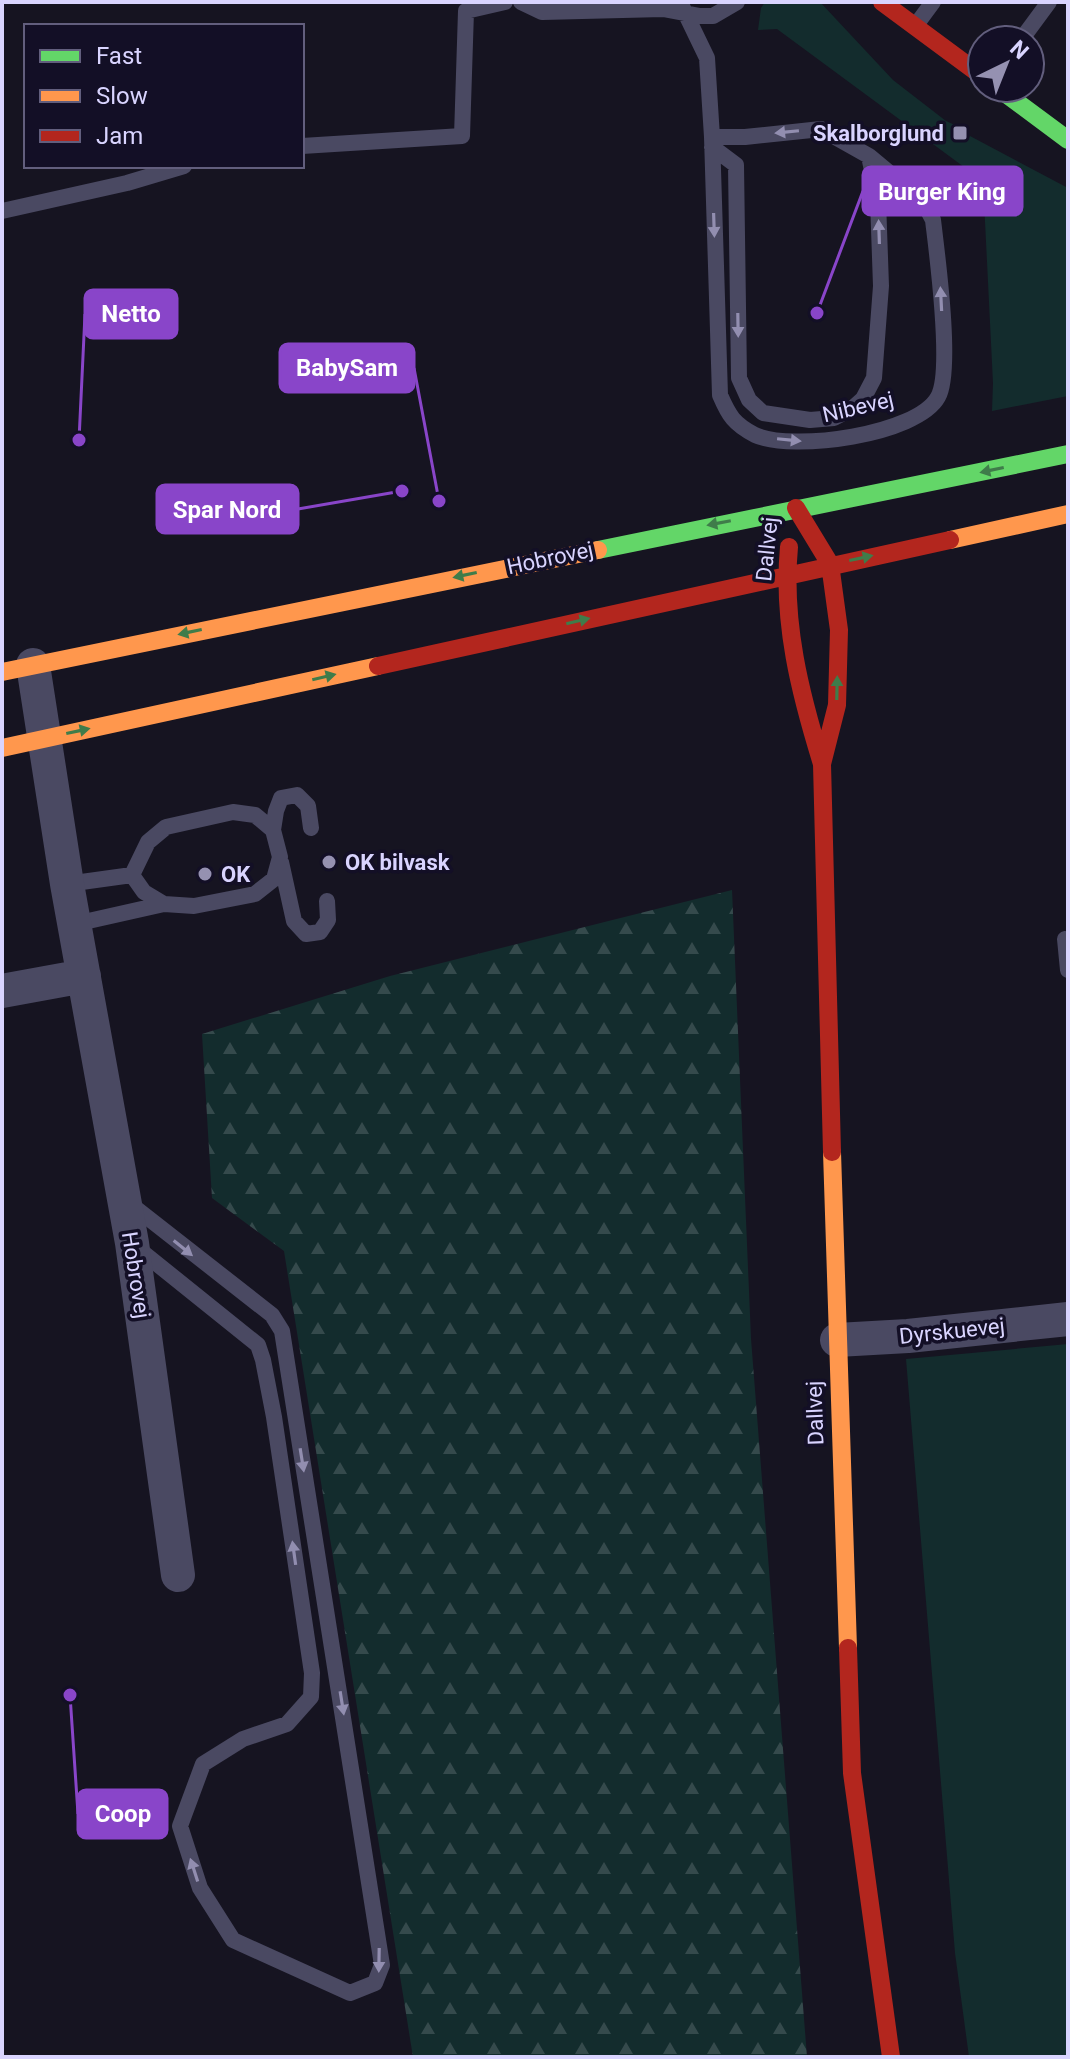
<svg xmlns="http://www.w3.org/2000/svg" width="1070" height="2059" viewBox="0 0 1070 2059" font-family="Roboto,sans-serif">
	<defs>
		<pattern id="forest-firs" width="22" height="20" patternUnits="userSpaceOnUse" patternTransform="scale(2)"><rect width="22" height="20" fill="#132c2d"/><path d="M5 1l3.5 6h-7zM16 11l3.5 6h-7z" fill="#354a4c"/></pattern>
	</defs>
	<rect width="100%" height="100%" fill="#161421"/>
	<!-- green -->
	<path fill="#132c2d" d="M 765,2 L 820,2 L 893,80 L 946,121 L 957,126 L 952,131 L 964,142 L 970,136 L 1068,188 L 1068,396 L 992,411 L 993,383 L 983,181 L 777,29 L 758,30 L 761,8 Z
		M 1068,1344 L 1068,2057 L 969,2057 L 955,1953 L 906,1359 Z"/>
	<!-- forest -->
	<path fill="url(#forest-firs)" d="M 732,890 L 751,1339 L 807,2057 L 413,2057 L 284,1251 L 212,1198 L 202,1034 L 390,976 Z"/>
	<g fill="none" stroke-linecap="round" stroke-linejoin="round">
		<!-- lane -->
		<path stroke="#4a4962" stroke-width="16" d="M 521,2 L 542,12 L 663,9 L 700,16 L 713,16 L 737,2
			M 680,2 L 707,58 L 712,137 L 720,395 C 729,416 734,424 755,435 C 792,452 917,435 938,397 C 953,371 937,254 933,220 L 923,201 L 869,156 L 821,129 L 745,137 L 712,137
			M 916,25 L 933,2
			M 1021,40 L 1049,2
			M 302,146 L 462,136 L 466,11 L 505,2
			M 712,147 L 736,165 L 739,378 L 749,400 L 763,413 L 810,420 L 834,418 L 853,408 L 863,399 L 874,378 L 881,286 L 878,200 L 869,156
			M 2,211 L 127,183 L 184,166
			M 273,830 L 276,811 L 281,798 L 297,795 L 308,806 L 311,828
			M 281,862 L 294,921 L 306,934 L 320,932 L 328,920 L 327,901
			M 132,875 L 144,892 L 164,904
			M 67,884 L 132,875 L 148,842 L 166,827 L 233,812 L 255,815 L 273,830 L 280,857 L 274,879 L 255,894 L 194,906 L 164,904 L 75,924
			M 1065,939 L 1068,970
			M 129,1203 L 272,1315 L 282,1331 L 382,1965 L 375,1983 L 350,1993 L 233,1940 L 200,1888 L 180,1826 L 203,1764 L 243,1739 L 287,1724 L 311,1697 L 312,1673 L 274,1417 L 263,1360 L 258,1345 L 136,1247"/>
		<!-- street -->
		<path stroke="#4a4962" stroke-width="34" d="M 33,665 L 67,884 L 132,1243 L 178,1575
			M 2,991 L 84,976
			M 837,1340 L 908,1336 L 1068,1319"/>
		<!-- fast -->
		<path stroke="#63d668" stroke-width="18" d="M 998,88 L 1068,140
			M 598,550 L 1068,454"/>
		<!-- slow -->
		<path stroke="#ff974d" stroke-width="18" d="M 950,540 L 1068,514
			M 2,672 L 598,550
			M 2,748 L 378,666
			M 832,1152 L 848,1648"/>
		<!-- jam -->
		<path stroke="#b3261e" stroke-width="18" d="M 882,2 L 982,76
			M 796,508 L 830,564 L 839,630 L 837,705 L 822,764 L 832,1152
			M 789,547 C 782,622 800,693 822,764
			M 378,666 L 950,540
			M 848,1648 L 852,1773 L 891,2057"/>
	</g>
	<!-- one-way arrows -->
	<defs><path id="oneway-solid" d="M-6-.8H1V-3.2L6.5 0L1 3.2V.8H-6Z" transform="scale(2)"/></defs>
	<g fill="#928eb0">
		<use href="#oneway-solid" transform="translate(787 132) rotate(174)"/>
		<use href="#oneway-solid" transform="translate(714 225) rotate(88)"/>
		<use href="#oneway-solid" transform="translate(879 232) rotate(-92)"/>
		<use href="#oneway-solid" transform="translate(941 299) rotate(-93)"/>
		<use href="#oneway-solid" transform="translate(738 325) rotate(89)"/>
		<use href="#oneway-solid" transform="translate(789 440) rotate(6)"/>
		<use href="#oneway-solid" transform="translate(183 1248) rotate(39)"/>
		<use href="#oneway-solid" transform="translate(302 1460) rotate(81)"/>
		<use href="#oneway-solid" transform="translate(294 1553) rotate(-98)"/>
		<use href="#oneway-solid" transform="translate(342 1703) rotate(81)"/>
		<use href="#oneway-solid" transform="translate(194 1870) rotate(-108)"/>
		<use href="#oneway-solid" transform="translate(379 1960) rotate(91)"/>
	</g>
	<g fill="#3f7c4a">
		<use href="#oneway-solid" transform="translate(992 470) rotate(168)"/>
		<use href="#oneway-solid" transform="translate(719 523) rotate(169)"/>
		<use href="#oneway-solid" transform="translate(861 558) rotate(-12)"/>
		<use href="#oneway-solid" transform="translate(465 575) rotate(168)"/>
		<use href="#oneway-solid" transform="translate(578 621) rotate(-13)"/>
		<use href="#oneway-solid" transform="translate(190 632) rotate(168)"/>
		<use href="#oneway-solid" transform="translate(324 677) rotate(-13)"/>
		<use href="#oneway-solid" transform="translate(837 688) rotate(-89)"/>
		<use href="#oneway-solid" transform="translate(78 731) rotate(-12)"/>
	</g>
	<!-- markers -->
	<g fill="#9591b1" stroke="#130f26" stroke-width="3">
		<rect x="952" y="125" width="16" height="16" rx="4"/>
		<circle cx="329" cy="862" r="8"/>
		<circle cx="205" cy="874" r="8"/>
	</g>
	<g text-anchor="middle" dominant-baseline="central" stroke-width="7" stroke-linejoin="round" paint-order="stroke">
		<!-- poi labels -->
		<g font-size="22" font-weight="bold" fill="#d9d4ff" stroke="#130f26" text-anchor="start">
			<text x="944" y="133" text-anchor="end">Skalborglund</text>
			<text x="345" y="862">OK bilvask</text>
			<text x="221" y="874">OK</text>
		</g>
		<!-- street labels -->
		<g font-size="22" fill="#d9d4ff" stroke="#130f26">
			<text transform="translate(858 407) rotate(-13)">Nibevej</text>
			<text transform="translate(767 549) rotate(-84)">Dallvej</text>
			<text transform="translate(550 558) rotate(-12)">Hobrovej</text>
			<text transform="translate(136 1275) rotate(81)">Hobrovej</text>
			<text transform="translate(952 1331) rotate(-6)">Dyrskuevej</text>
			<text transform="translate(815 1413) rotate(-92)">Dallvej</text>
		</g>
	</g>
	<!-- callouts -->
	<path fill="none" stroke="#8945c9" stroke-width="3" d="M817 313L863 191M79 440L85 314M439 501L414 368M402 491L298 509M70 1695L78 1814"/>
	<g fill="#8945c9" stroke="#130f26" stroke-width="3">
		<circle cx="817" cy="313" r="8"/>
		<circle cx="79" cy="440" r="8"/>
		<circle cx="439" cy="501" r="8"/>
		<circle cx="402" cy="491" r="8"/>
		<circle cx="70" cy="1695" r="8"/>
	</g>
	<g fill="#8945c9" stroke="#8945c9" stroke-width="3">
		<rect x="863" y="167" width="159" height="48" rx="8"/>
		<rect x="85" y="290" width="92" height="48" rx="8"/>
		<rect x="280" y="344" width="134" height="48" rx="8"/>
		<rect x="157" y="485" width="141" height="48" rx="8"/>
		<rect x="78" y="1790" width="89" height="48" rx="8"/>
	</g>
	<g font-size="24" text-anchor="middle" font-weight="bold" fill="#fff">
		<text x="942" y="200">Burger King</text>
		<text x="131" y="322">Netto</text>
		<text x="347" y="376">BabySam</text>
		<text x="227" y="518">Spar Nord</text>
		<text x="123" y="1822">Coop</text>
	</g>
	<!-- border -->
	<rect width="1070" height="2059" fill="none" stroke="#d9d4ff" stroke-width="8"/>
	<!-- legend -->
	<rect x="24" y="24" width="280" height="144" fill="#130f26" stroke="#625e7d" stroke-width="2"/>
	<rect x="40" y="50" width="40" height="12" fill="#63d668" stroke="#625e7d" stroke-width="2"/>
	<text x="96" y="64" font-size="24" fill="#d9d4ff">Fast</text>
	<rect x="40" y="90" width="40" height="12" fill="#ff974d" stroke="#625e7d" stroke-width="2"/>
	<text x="96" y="104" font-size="24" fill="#d9d4ff">Slow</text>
	<rect x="40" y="130" width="40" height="12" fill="#b3261e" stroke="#625e7d" stroke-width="2"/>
	<text x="96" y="144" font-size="24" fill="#d9d4ff">Jam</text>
	<!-- north arrow -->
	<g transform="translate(1006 64) rotate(43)"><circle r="38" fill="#130f26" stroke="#625e7d" stroke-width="2"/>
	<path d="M0-6L14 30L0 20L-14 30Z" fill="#9591b1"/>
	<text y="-12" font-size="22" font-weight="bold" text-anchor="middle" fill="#d9d4ff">N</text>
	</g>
</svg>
